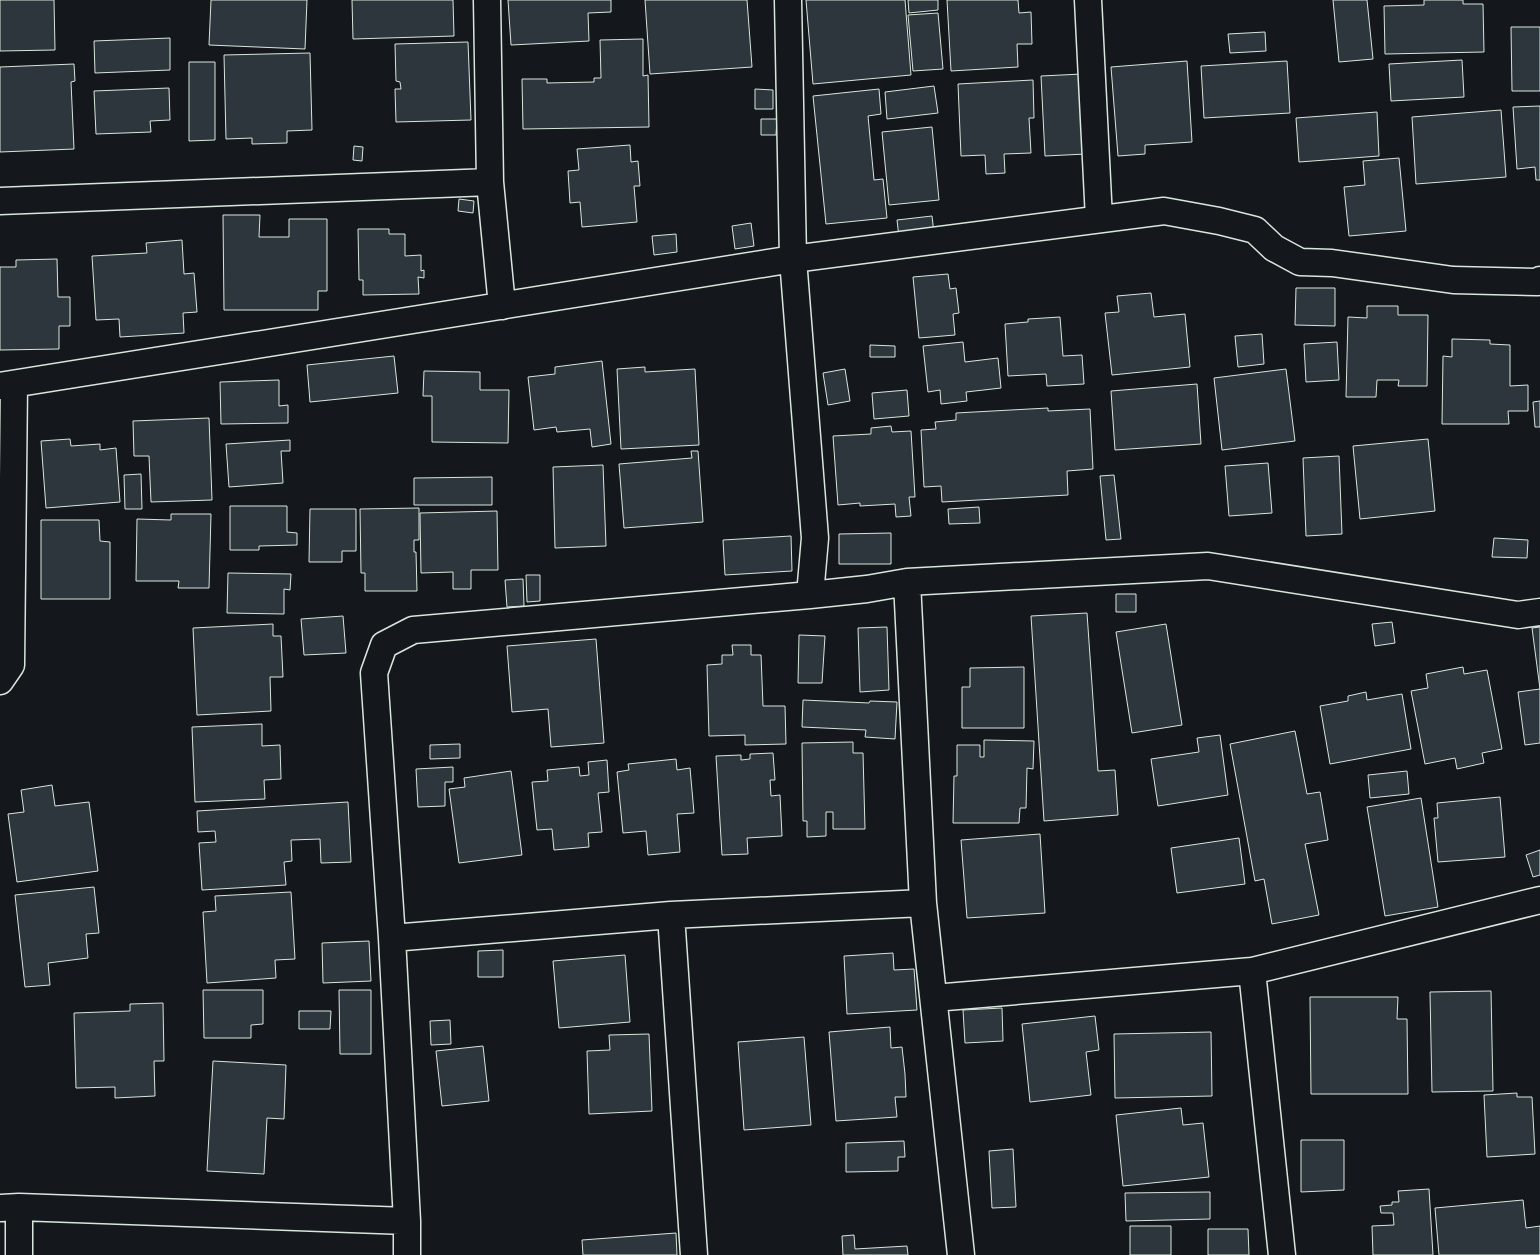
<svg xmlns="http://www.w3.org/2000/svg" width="1540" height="1255" viewBox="0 0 1540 1255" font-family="'Open Sans',sans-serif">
	<rect width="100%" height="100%" fill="#14181c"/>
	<!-- building -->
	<path fill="#2c363c" stroke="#d8e6dc" d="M 0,0 L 54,0 L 55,50 L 0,51 Z
		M 211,0 L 307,0 L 305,49 L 209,45 Z
		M 352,0 L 453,0 L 454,36 L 353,39 Z
		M 508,0 L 611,0 L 611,12 L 588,13 L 589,41 L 511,45 Z
		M 645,0 L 747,0 L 752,67 L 650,74 Z
		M 806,0 L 905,0 L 911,75 L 813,84 Z
		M 908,0 L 938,0 L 938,10 L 909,13 Z
		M 947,0 L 1018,0 L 1019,13 L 1031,12 L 1032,44 L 1017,44 L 1018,67 L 951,71 Z
		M 1333,0 L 1367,0 L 1373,59 L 1339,62 Z
		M 1424,0 L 1463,0 L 1463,4 L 1483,4 L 1484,52 L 1385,54 L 1384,6 L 1424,5 Z
		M 938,13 L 943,69 L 913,71 L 908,15 Z
		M 1511,27 L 1540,27 L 1540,91 L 1512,91 Z
		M 1265,32 L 1266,51 L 1230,53 L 1228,34 Z
		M 170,38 L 170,70 L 95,73 L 94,41 Z
		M 643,39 L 643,76 L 648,75 L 649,127 L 523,129 L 522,79 L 547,79 L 547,83 L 594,82 L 594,78 L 601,78 L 600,40 Z
		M 468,42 L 471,120 L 396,122 L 395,89 L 401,89 L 400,82 L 396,81 L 395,44 Z
		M 310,53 L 312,130 L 287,131 L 287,143 L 252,144 L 252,138 L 226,139 L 224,55 Z
		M 1462,60 L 1464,97 L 1391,101 L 1389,64 Z
		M 1187,61 L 1192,142 L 1145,145 L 1145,154 L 1118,156 L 1111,67 Z
		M 1287,61 L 1290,113 L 1204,118 L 1201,66 Z
		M 189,62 L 215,62 L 215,140 L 189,141 Z
		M 74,64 L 75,81 L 71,82 L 74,149 L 0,152 L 0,67 Z
		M 1082,74 L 1086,154 L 1045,156 L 1041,76 Z
		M 1033,80 L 1034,118 L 1029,118 L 1031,153 L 1004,154 L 1005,173 L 986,174 L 985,155 L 961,156 L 958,84 Z
		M 934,86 L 938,113 L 887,119 L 885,92 Z
		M 169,88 L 170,120 L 150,121 L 151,132 L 96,134 L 94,91 Z
		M 755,89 L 773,90 L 773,109 L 755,109 Z
		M 879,89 L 881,114 L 868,116 L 874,180 L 883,179 L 887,218 L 826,224 L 813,96 Z
		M 1540,106 L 1540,180 L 1536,180 L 1535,167 L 1517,169 L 1513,107 Z
		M 1501,110 L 1506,177 L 1416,184 L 1412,117 Z
		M 1377,112 L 1379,156 L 1299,162 L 1296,118 Z
		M 761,119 L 777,119 L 776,135 L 761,135 Z
		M 932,127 L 939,200 L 889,205 L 882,132 Z
		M 630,145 L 631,162 L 638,161 L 640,186 L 634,186 L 637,222 L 582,227 L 580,202 L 570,203 L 568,171 L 579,170 L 577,149 Z
		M 354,146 L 363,147 L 362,161 L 353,160 Z
		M 1399,158 L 1406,231 L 1349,236 L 1344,187 L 1365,185 L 1363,161 Z
		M 459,199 L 474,201 L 473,213 L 458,211 Z
		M 223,215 L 260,215 L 259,237 L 289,237 L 289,219 L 327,219 L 327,291 L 318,291 L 318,310 L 224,310 Z
		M 932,216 L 934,233 L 899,237 L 897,220 Z
		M 751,223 L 754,246 L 735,249 L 732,226 Z
		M 358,229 L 389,229 L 389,234 L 405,234 L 405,256 L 421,255 L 421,271 L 424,270 L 424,278 L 418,277 L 419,294 L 363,295 L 363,280 L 359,280 Z
		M 676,234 L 677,252 L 654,255 L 652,236 Z
		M 182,240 L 184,274 L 194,273 L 197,312 L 183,313 L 184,333 L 120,337 L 119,319 L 96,320 L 92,256 L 147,253 L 146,243 Z
		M 57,259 L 58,297 L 70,297 L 70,326 L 59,326 L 59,349 L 0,350 L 0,267 L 16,267 L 16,260 Z
		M 948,274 L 950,289 L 956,288 L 959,313 L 953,314 L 955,335 L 919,338 L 913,277 Z
		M 1296,288 L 1335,288 L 1335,326 L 1295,325 Z
		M 1151,293 L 1154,317 L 1185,314 L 1190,367 L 1112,375 L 1105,313 L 1119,312 L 1117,296 Z
		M 1367,306 L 1398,306 L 1398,315 L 1428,315 L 1427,386 L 1398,386 L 1399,380 L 1377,380 L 1376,397 L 1346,397 L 1348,317 L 1367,318 Z
		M 1060,317 L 1063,356 L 1082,355 L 1084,384 L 1047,386 L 1046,374 L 1008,376 L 1005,324 L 1028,322 L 1028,319 Z
		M 1262,334 L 1264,364 L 1238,367 L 1235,336 Z
		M 1452,339 L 1490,340 L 1490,344 L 1510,345 L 1510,386 L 1528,385 L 1528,411 L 1508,411 L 1509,424 L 1442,424 L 1443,356 L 1452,357 Z
		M 963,342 L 965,362 L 998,358 L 1001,388 L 966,392 L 967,401 L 941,404 L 940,390 L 928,392 L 923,346 Z
		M 1337,342 L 1339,380 L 1306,382 L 1304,344 Z
		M 870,345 L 895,346 L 895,357 L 870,357 Z
		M 394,356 L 398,393 L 310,402 L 307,365 Z
		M 602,361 L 611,444 L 592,447 L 590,429 L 557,432 L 556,427 L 534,430 L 528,377 L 555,374 L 555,367 Z
		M 645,367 L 645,372 L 695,369 L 699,445 L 621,449 L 617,369 Z
		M 845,369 L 850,401 L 828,405 L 823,373 Z
		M 1286,369 L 1295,441 L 1222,450 L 1214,378 Z
		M 424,371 L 480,372 L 480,390 L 509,390 L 508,443 L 432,442 L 432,396 L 423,396 Z
		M 279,380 L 279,406 L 288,405 L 288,423 L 221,424 L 220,382 Z
		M 1197,384 L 1201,444 L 1115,450 L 1111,391 Z
		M 907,390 L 909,416 L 874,419 L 872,393 Z
		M 1540,401 L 1540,427 L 1535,427 L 1533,402 Z
		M 1048,408 L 1048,411 L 1090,409 L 1093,469 L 1067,471 L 1068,495 L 942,502 L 941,486 L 924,487 L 921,430 L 936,429 L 935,422 L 956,420 L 956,413 Z
		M 209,418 L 212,500 L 151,502 L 149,456 L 134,456 L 133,421 Z
		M 891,426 L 892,432 L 911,431 L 915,497 L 909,497 L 911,516 L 896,517 L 895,504 L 860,506 L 860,503 L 838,505 L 833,436 L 871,434 L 871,428 Z
		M 70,439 L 71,446 L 100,444 L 100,450 L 116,448 L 120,502 L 46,508 L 41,441 Z
		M 1428,439 L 1435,511 L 1360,519 L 1353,446 Z
		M 290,440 L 290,451 L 281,451 L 283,483 L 229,487 L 226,444 Z
		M 691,451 L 698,451 L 703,522 L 624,528 L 619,464 L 692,458 Z
		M 1339,456 L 1342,534 L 1306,536 L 1303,458 Z
		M 1268,463 L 1272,513 L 1229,516 L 1225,466 Z
		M 603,465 L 606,546 L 555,548 L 553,467 Z
		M 141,474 L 142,509 L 125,509 L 124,475 Z
		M 1114,475 L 1121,539 L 1106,540 L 1100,476 Z
		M 492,477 L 492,505 L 414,505 L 414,478 Z
		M 230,506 L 287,506 L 287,532 L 297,533 L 297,545 L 259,546 L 259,550 L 230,550 Z
		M 979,507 L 980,523 L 949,524 L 948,509 Z
		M 419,508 L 419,540 L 414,540 L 414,552 L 416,552 L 417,591 L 365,591 L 365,573 L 361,573 L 360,509 Z
		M 310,509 L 356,509 L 356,551 L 342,551 L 342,562 L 309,562 Z
		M 497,511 L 498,570 L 471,570 L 471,589 L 453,589 L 453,572 L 421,573 L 420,513 Z
		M 171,514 L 211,514 L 209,588 L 178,588 L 179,581 L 136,581 L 137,519 L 171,520 Z
		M 41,520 L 99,520 L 100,541 L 110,542 L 110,599 L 41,599 Z
		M 891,533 L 891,564 L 839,564 L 839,534 Z
		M 791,536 L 792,571 L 725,575 L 723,540 Z
		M 1494,538 L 1528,540 L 1527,558 L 1492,557 Z
		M 228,573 L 291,574 L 290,590 L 284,589 L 284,614 L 227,613 Z
		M 526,575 L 540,575 L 540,601 L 527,602 Z
		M 523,579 L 524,606 L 507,607 L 505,580 Z
		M 1116,594 L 1136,594 L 1136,612 L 1116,612 Z
		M 1087,613 L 1098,771 L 1115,770 L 1118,815 L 1044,821 L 1031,616 Z
		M 343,616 L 346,653 L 304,655 L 301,619 Z
		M 1392,622 L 1395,643 L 1375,646 L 1372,624 Z
		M 273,624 L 273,636 L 281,636 L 283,677 L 270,677 L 271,711 L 197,715 L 193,628 Z
		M 1166,624 L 1182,725 L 1132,733 L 1116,632 Z
		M 887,627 L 889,690 L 860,692 L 858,628 Z
		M 1540,627 L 1540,743 L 1525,745 L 1518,692 L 1540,689 L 1532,628 Z
		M 799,635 L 825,636 L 822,683 L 798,683 Z
		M 596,639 L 604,743 L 551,747 L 548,709 L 512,712 L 507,646 Z
		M 732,645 L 751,645 L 751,655 L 761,655 L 763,706 L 785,706 L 786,744 L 745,745 L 745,735 L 709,736 L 707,665 L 722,664 L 722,655 L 733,655 Z
		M 1024,667 L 1024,728 L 962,728 L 962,687 L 970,687 L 970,668 Z
		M 1463,667 L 1464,674 L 1487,670 L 1502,749 L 1482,753 L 1484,763 L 1457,769 L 1455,758 L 1425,764 L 1411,691 L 1428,688 L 1426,674 Z
		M 1366,692 L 1367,700 L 1402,694 L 1411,749 L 1330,764 L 1320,706 L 1348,701 L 1348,696 Z
		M 803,700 L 869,703 L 870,701 L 897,702 L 895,739 L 865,737 L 866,730 L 802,727 Z
		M 262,724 L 262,746 L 280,745 L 281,779 L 264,780 L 265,799 L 195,802 L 192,727 Z
		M 1295,731 L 1307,794 L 1320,792 L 1328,840 L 1305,844 L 1319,915 L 1272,924 L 1264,879 L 1255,881 L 1230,744 Z
		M 1220,735 L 1228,795 L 1158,806 L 1151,759 L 1199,752 L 1197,738 Z
		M 984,740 L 1034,741 L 1033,769 L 1027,768 L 1026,808 L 1020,808 L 1019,823 L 953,823 L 954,776 L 957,776 L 957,745 L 980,745 L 980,757 L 984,757 Z
		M 853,742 L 853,753 L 863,753 L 865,829 L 833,829 L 833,812 L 826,812 L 826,836 L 807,837 L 807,821 L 803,821 L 802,743 Z
		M 460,744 L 460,758 L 430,759 L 430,745 Z
		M 773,753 L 775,780 L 770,780 L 771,796 L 780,795 L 782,836 L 747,838 L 748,854 L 722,855 L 716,756 L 741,755 L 741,760 L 750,759 L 750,754 Z
		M 676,759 L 677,770 L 690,768 L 694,813 L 677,814 L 680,852 L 648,855 L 646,831 L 623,833 L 617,772 L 629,770 L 628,764 Z
		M 607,760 L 609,792 L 598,793 L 602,832 L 588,833 L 589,847 L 554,850 L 552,829 L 537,830 L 532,782 L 548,781 L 547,770 L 579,767 L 580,776 L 589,775 L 588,762 Z
		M 453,767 L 453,782 L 445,782 L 445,806 L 418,807 L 416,769 Z
		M 511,771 L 522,855 L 459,863 L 449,789 L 465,787 L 464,778 Z
		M 1407,771 L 1409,794 L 1370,798 L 1368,775 Z
		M 52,785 L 55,806 L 89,802 L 98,871 L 17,882 L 8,814 L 24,812 L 21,790 Z
		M 1500,797 L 1505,857 L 1438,862 L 1434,818 L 1438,818 L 1437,803 Z
		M 1421,798 L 1438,907 L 1385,916 L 1367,807 Z
		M 348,802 L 351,862 L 321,863 L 320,839 L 291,840 L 292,861 L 284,862 L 286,885 L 202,890 L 199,843 L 216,842 L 215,831 L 198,832 L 197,811 Z
		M 1040,834 L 1045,913 L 967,918 L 961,840 Z
		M 1239,838 L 1245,884 L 1177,893 L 1171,848 Z
		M 1540,850 L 1540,875 L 1533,877 L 1526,855 Z
		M 94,887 L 99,933 L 86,934 L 88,958 L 48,963 L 50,985 L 25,987 L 15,895 Z
		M 291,892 L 295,959 L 275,960 L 276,978 L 207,983 L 203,912 L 216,911 L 215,896 Z
		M 369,941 L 371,981 L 323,983 L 322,943 Z
		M 503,950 L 503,977 L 478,977 L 478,951 Z
		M 893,953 L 894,970 L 914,969 L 917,1010 L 847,1014 L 844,956 Z
		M 625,955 L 630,1022 L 559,1028 L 553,961 Z
		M 203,990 L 263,990 L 263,1024 L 251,1025 L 251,1038 L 204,1038 Z
		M 339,990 L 371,990 L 371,1054 L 340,1054 Z
		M 1491,991 L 1493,1091 L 1432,1092 L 1430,992 Z
		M 1310,997 L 1398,997 L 1397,1019 L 1407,1019 L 1408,1094 L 1311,1094 Z
		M 163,1003 L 164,1061 L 154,1061 L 155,1096 L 115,1098 L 115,1087 L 76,1088 L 74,1013 L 130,1011 L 130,1004 Z
		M 1002,1008 L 1003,1041 L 965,1043 L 963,1010 Z
		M 299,1011 L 331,1011 L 330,1029 L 299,1029 Z
		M 1095,1016 L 1099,1050 L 1086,1052 L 1091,1095 L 1030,1102 L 1022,1024 Z
		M 450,1020 L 451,1044 L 431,1045 L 430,1021 Z
		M 890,1027 L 891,1048 L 902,1047 L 905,1074 L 906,1097 L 895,1097 L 897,1117 L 836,1121 L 829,1032 Z
		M 1211,1032 L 1212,1096 L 1115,1098 L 1114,1034 Z
		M 649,1034 L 652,1111 L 589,1114 L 587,1051 L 610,1050 L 609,1035 Z
		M 804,1037 L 811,1125 L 744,1130 L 738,1042 Z
		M 483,1046 L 489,1101 L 442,1106 L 436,1051 Z
		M 213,1061 L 286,1065 L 284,1119 L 267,1118 L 264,1174 L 207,1171 Z
		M 1517,1093 L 1517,1097 L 1532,1097 L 1535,1154 L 1487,1157 L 1484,1095 Z
		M 1181,1108 L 1183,1125 L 1203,1123 L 1209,1177 L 1123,1186 L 1116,1115 Z
		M 1301,1140 L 1344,1140 L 1344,1190 L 1301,1192 Z
		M 904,1141 L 905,1157 L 898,1157 L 898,1171 L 846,1172 L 846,1143 Z
		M 1013,1149 L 1016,1207 L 992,1208 L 989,1151 Z
		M 1429,1189 L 1433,1255 L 1373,1255 L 1372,1226 L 1394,1225 L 1393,1213 L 1381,1213 L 1380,1206 L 1392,1205 L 1392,1202 L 1399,1202 L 1398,1191 Z
		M 1210,1192 L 1210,1219 L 1126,1221 L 1125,1193 Z
		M 1523,1200 L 1526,1228 L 1540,1226 L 1540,1255 L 1439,1255 L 1435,1208 Z
		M 1130,1226 L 1171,1226 L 1171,1255 L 1130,1255 Z
		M 1208,1229 L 1248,1229 L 1249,1255 L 1208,1255 Z
		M 676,1233 L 677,1255 L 583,1255 L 582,1240 Z
		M 854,1235 L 855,1249 L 907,1246 L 908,1255 L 843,1255 L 842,1236 Z"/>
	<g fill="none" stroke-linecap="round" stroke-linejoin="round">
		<!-- street casing -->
		<g stroke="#d8e6dc" stroke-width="29">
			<path id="street" d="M 487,0 L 490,182 L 502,306
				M 788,0 L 793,259 L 815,538 L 810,595
				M 1088,0 L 1099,219
				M 0,201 L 490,182
				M 0,386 L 793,259 L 1164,211 L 1219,221 L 1255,230 L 1274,248 L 1300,262 L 1332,263 L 1453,280 L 1537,282 L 1540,280
				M 907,582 L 923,903 L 961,1255
				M 0,681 L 11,665 L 14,384
				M 671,915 L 694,1255
				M 392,938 L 671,915 L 923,903
				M 1252,971 L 1282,1255
				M 934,998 L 1252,971 L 1540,900
				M 19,1207 L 19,1255
				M 0,1208 L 19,1207 L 407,1221
				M 407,1255 L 407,1221 L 392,938 L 374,673 L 384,645 L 413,630 L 810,595 L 867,589 L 907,582 L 1208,566 L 1518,615 L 1540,612"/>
		</g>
		<!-- street -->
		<use href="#street" stroke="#14181c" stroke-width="26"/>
	</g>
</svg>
